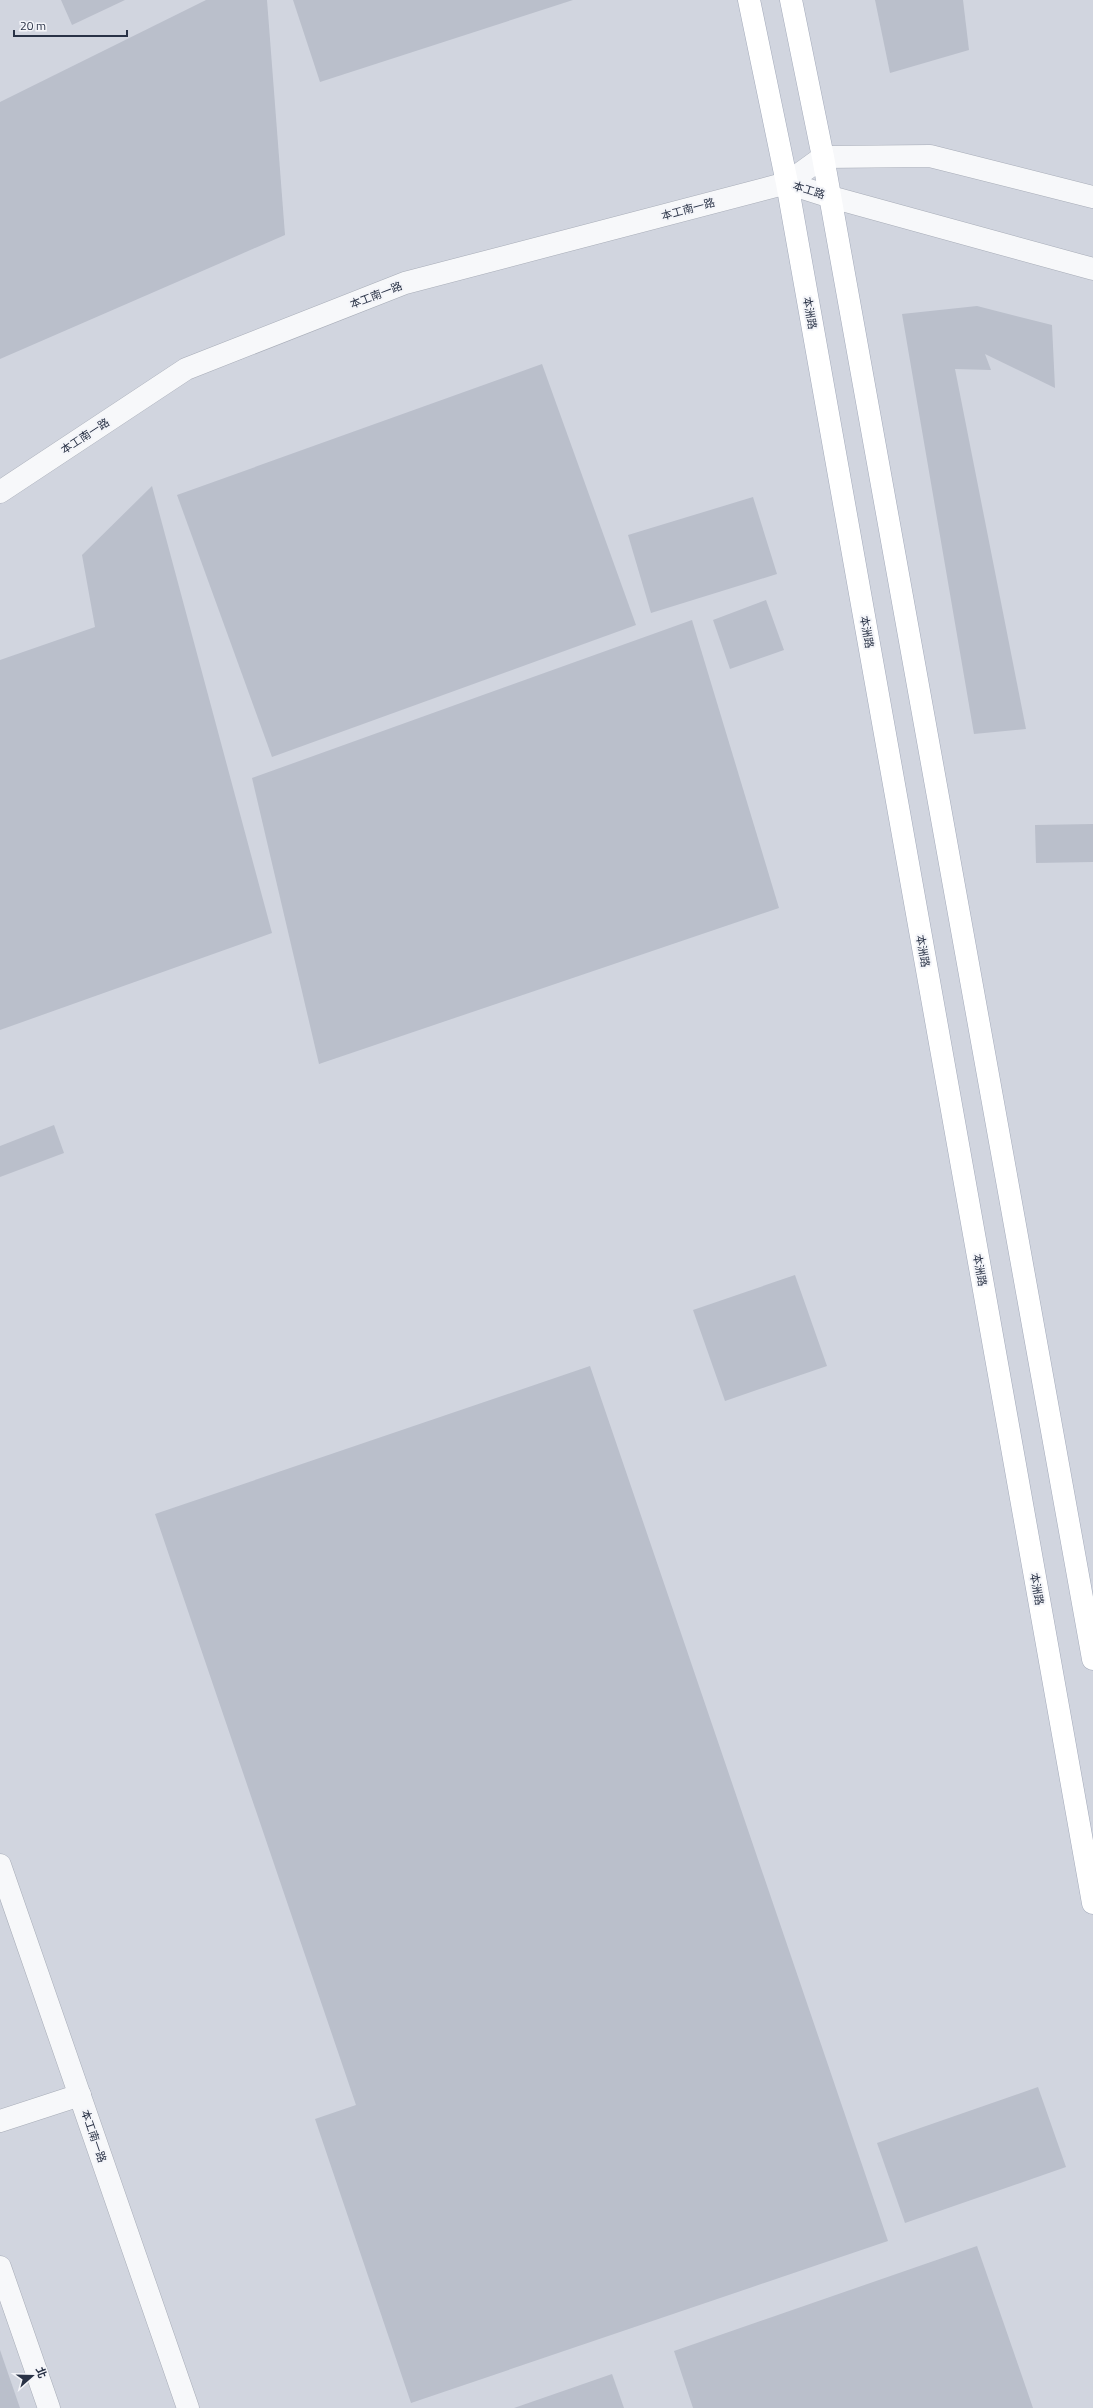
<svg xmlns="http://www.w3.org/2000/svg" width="1093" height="2408" font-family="'Titillium Web','Noto Sans TC',sans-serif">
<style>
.built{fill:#d1d5df}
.building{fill:#babfcb}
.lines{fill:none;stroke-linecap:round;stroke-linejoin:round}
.minor-casing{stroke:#a7acb7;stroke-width:23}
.major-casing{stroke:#a2a9b9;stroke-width:23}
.minor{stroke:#f7f8fa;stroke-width:22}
.major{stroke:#fff;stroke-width:22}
.labels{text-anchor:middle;stroke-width:4;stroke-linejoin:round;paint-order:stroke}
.street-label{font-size:11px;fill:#293246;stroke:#f4f5f9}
</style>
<rect width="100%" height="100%" fill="#e3e6ec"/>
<rect class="built" x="0" y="0" width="1093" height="2408"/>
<g class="building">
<path d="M61,0H125L72,25Z"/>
<path d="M206,0H267L285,235L0,359V102Z"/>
<path d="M293,0H573L320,82Z"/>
<path d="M875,0H963L969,50L890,73Z"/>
<path d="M977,306L1052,325L1055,388L985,354L991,370L955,369L1026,729L974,734L902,314Z"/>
<path d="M542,364L636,625L272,757L177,495Z"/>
<path d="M152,486L272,933L0,1030V660L95,627L82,555Z"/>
<path d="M753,497L777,574L651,613L628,535Z"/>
<path d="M766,600L784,650L730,669L713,620Z"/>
<path d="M692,620L779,908L319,1064L252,778Z"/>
<path d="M1093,824V862L1036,863L1035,825Z"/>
<path d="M54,1125L64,1153L0,1177V1146Z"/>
<path d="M795,1275L827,1366L725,1401L693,1310Z"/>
<path d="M590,1366L888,2241L411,2403L315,2119L356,2105L155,1514Z"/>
<path d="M1038,2087L1066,2167L905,2223L877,2143Z"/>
<path d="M977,2246L1033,2408H693L674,2351Z"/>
<path d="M0,2350L20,2408H0Z"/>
<path d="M612,2374L624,2408H514Z"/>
</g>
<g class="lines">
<g class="minor-casing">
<g id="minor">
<path d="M787,183L831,197L1093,269"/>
<path d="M0,492L186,369L405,283L787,183L823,157L930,156L1093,197"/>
<path d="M0,1865L188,2408"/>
<path d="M0,2121L80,2095"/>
<path d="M0,2267L49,2408"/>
</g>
</g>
<g class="major-casing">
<g id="major">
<path d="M749,0L787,183L1093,1903"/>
<path d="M791,0L823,157L1093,1659"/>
</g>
</g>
<use href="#minor" class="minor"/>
<use href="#major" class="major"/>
</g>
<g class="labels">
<g class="street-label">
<text transform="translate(809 190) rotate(18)" y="4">本工路</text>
<text transform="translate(688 209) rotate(-15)" y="4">本工南一路</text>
<text transform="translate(376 295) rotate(-21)" y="4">本工南一路</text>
<text transform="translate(810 313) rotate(80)" y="4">本洲路</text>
<text transform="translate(85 436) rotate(-33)" y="4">本工南一路</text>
<text transform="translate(867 632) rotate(80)" y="4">本洲路</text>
<text transform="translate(923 951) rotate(80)" y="4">本洲路</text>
<text transform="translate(980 1270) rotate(80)" y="4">本洲路</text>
<text transform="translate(1037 1589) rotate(80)" y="4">本洲路</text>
<text transform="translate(94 2136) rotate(71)" y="4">本工南一路</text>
</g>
</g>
<g transform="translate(32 2376) rotate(70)" stroke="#f4f5f9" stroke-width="3" paint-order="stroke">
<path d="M0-3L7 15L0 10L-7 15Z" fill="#293246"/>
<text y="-6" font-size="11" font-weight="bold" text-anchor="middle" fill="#293246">北</text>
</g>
<path d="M14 30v6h113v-6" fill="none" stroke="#293246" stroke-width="2"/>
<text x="20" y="30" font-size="12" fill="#293246" stroke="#f4f5f9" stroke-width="3" paint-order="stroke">20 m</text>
</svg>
